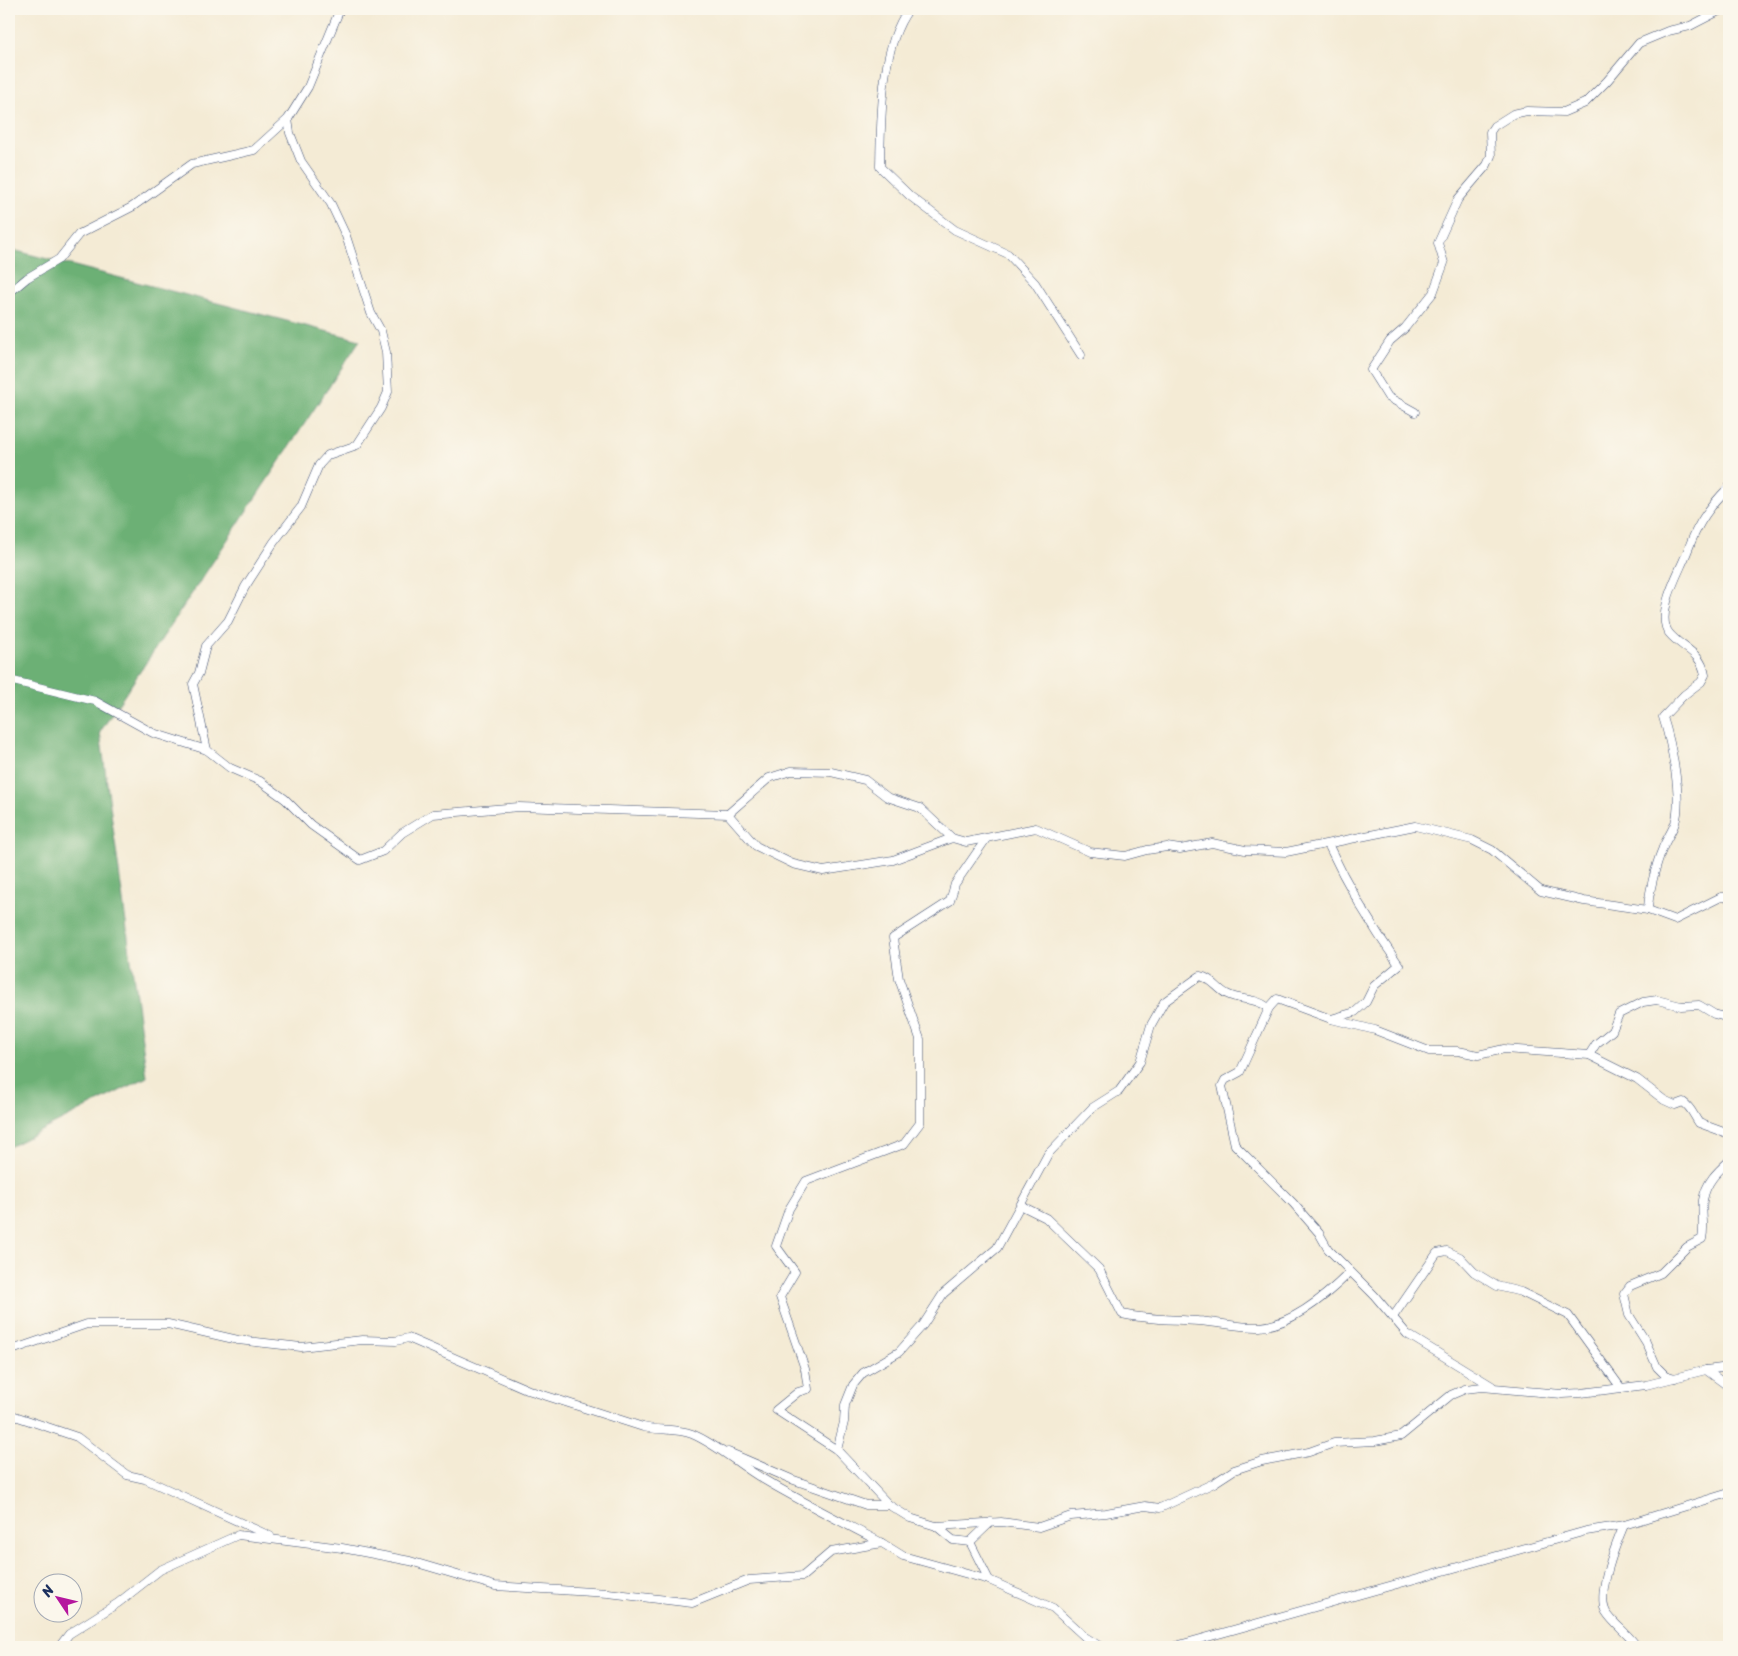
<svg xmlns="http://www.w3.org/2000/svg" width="1738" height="1656" font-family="Sriracha,sans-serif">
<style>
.forest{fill:#6cb074;stroke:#447069}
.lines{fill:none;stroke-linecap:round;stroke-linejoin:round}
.minor-casing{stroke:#3c4b70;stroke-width:9}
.minor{stroke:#fff;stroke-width:8}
</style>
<rect width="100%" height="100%" fill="#fbf7ec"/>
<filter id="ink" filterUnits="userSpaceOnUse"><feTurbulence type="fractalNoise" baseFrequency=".02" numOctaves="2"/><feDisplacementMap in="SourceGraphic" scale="10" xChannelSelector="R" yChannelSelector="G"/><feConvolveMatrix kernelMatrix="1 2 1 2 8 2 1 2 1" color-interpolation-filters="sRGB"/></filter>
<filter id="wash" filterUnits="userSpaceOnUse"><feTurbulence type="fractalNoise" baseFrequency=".0096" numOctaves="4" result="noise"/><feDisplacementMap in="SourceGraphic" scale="20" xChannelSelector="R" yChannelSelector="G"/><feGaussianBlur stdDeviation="1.12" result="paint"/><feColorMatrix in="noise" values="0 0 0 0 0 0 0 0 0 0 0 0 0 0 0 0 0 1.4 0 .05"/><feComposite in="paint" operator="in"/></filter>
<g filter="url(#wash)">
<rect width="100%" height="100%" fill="#f4ebd5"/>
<path class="forest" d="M9,249L360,340L100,732L147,1077L9,1147Z"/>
</g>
<g filter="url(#ink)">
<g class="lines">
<g class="minor-casing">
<g id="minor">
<path d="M909,9C880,47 881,121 880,167L910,196L955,230L1008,254L1035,283L1081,355"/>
<path d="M9,293L27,278L59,259L79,234L132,207L192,164L254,150L288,119"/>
<path d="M1415,412L1388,397L1371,370L1390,341L1405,328L1433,293L1444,263L1438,243L1458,199L1487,165L1491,156L1490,132L1494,126L1513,114L1527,111L1564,112L1585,103L1607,81L1639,43L1668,31L1690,26L1723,9"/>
<path d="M9,680L95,701L153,733L207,750L230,768L260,781L285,799L311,825L360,860L383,851L402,833L433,814L519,807L728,814L756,846L793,864L823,871L893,860L952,838L966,842L1036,828L1090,852L1125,856L1147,850L1167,847L1180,849L1212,843L1245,850L1286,852L1415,826L1472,840L1492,850L1541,891L1584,901L1648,910L1675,920L1721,897H1729"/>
<path d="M207,750L193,684L199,673L206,646L228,621L245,587L274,542L301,507L319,465L328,455L357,445L381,408L388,392L386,352L381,331L371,313L346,236L331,204L301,161L290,133L288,119L308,87L340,9"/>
<path d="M728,814L769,778L791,771L831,772L865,780L887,797L920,808L952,838"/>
<path d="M986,839L955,884L950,901L893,938L899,979L920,1039V1123L904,1144L806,1181L789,1209L776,1246L795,1272L780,1297L805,1369L808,1389L798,1392L776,1410L837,1450L889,1505L910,1518L936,1526L1001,1522L1039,1527L1071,1516L1106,1513L1145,1506L1160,1508L1214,1483L1234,1470L1262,1461L1309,1452L1334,1443L1375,1441L1401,1436L1451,1395L1465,1389L1482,1387L1562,1394L1581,1393L1646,1385L1706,1370L1729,1387"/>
<path d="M1328,844C1348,887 1372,927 1399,965L1374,986L1366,1002L1355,1012L1331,1019L1277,999L1269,1008L1240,1072L1225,1080L1222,1086L1235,1145L1293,1203L1319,1233L1328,1249L1374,1295L1407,1334L1492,1386"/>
<path d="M1648,910C1648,896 1656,864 1662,850C1665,841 1672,832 1675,823C1683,797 1671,742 1663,717L1684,695L1701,682L1705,675C1701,651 1682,649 1669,633C1655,615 1678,574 1685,557C1689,548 1692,538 1697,529C1705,513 1717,499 1729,487"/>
<path d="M1331,1019L1375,1030L1429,1051H1458L1478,1055L1504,1049L1589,1055L1637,1079L1664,1100L1675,1105L1683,1102C1692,1108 1693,1115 1699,1123L1729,1134"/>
<path d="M1589,1055L1596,1044L1612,1031L1619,1014L1643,1002L1657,1000L1681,1006L1699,1005L1714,1014L1729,1018"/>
<path d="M1022,1206L1046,1218L1099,1269L1122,1314C1148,1320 1173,1319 1198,1321C1216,1322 1244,1328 1260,1327C1293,1324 1328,1294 1350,1272"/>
<path d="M1393,1317L1437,1253L1447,1251L1460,1257L1474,1272L1497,1286L1521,1292L1568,1315L1621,1388"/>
<path d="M9,1351L87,1324H168L238,1340L301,1347L362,1340L396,1341L408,1338L531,1391L643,1427C659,1431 676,1428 692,1434C718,1445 739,1465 763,1479C802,1502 842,1522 882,1543"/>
<path d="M1706,1370L1729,1367"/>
<path d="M1675,1378L1665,1375L1657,1367L1646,1342L1629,1315L1624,1294L1630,1286L1661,1273L1687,1247L1702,1239C1705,1226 1701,1213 1703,1200C1706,1182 1717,1172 1729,1161"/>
<path d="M9,1414L77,1437L127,1475L145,1479L270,1536"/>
<path d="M837,1450L844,1422L845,1405L853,1385L863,1373L899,1352L923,1325L943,1294L997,1248L1048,1154L1092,1108L1119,1091L1140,1062L1151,1025L1164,1002L1200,976C1212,978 1217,989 1227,994C1242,1002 1253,996 1269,1008"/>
<path d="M728,1452L791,1479L866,1505H889"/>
<path d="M1624,1525C1616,1544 1596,1594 1606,1612C1614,1625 1629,1634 1637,1647"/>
<path d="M936,1526L953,1540L970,1542L989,1580"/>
<path d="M970,1542L991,1522"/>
<path d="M59,1647L69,1634L118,1603L160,1570L238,1535L342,1548L410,1561L495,1586L608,1593L692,1603L749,1580L803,1576L831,1552L882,1543L903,1556L989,1580L1053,1608L1085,1637L1101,1647"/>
<path d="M1172,1647L1586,1531L1624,1525L1729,1493"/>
</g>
</g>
<use href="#minor" class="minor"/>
</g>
</g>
<rect width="1738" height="1656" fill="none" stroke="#fbf7ec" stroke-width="30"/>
<g transform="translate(58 1598) rotate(305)"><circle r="24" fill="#fbf7ec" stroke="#a1a7b3"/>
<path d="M0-4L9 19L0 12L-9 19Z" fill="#b5179e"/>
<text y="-8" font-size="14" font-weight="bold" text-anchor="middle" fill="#1b2f5e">N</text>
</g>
</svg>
